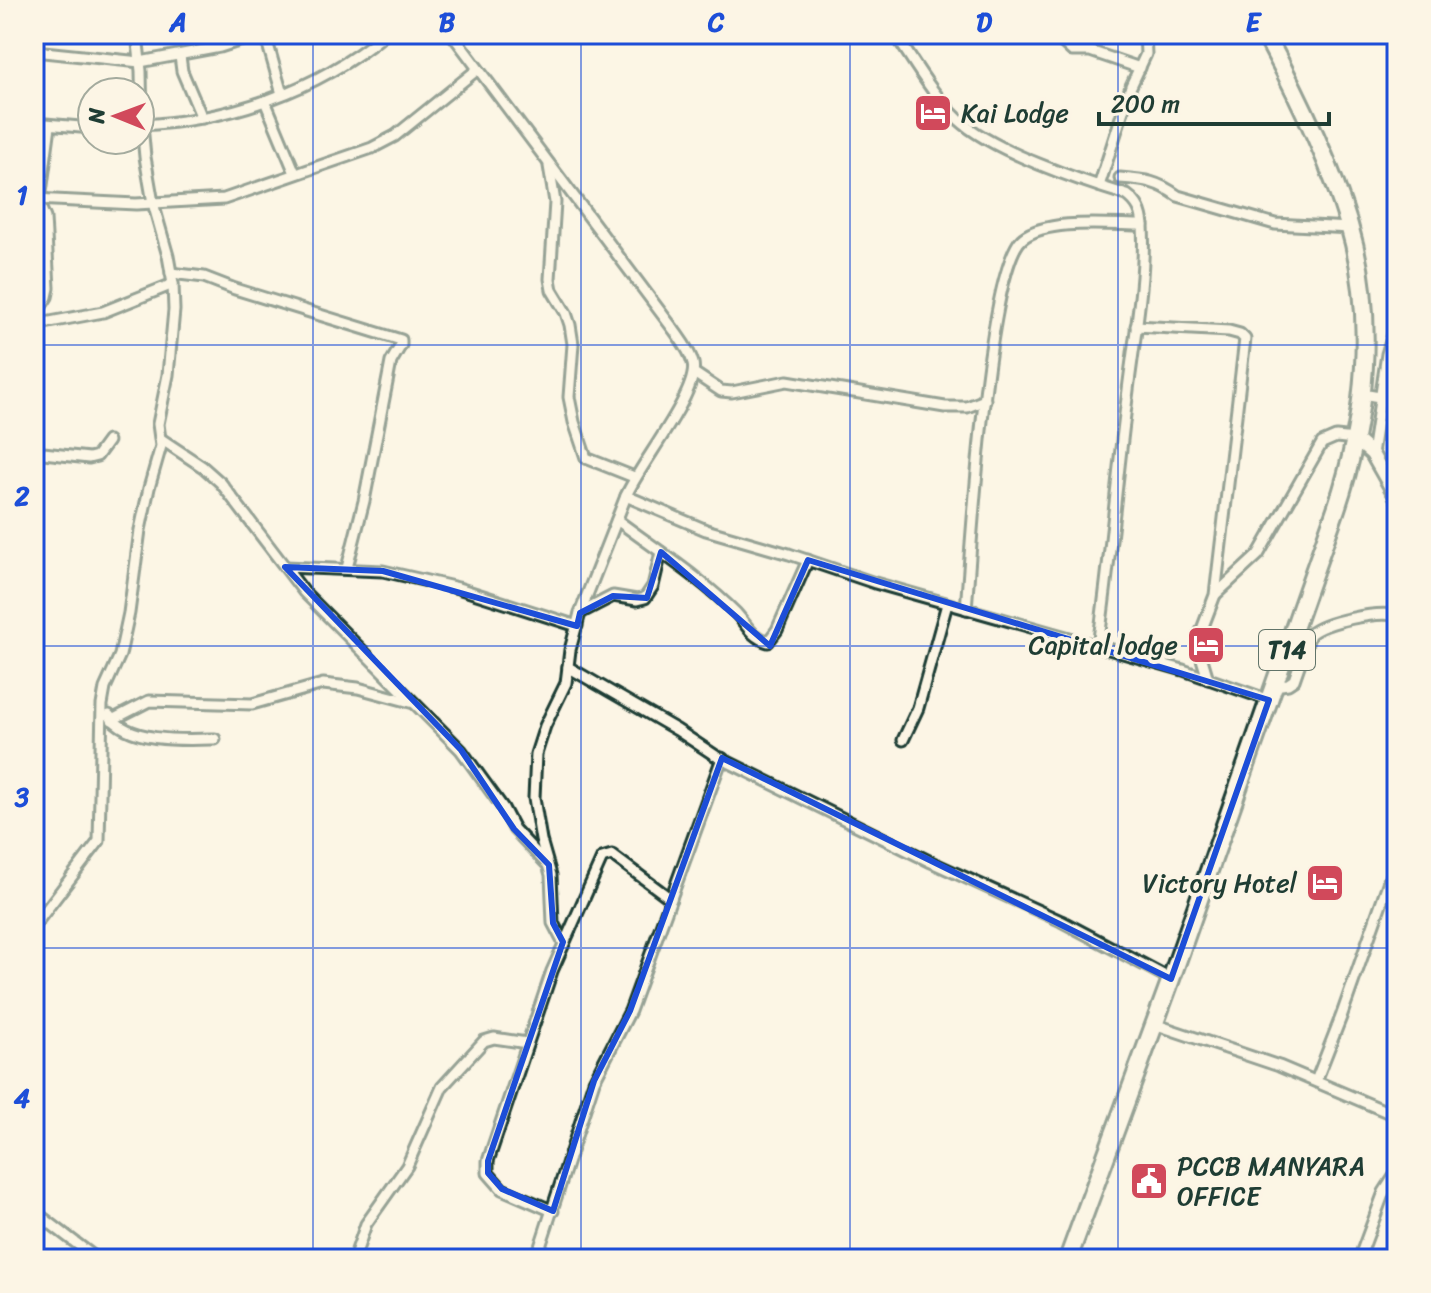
<svg xmlns="http://www.w3.org/2000/svg" width="1431" height="1293" font-family="Sriracha,sans-serif">
<style>
.lines{fill:none;stroke-linecap:round;stroke-linejoin:round}
.street-casing{stroke:#1f3d34;stroke-width:15}
.secondary-casing{stroke:#1f3d34;stroke-width:18}
.highway-casing{stroke:#1f3d34;stroke-width:22}
.street{stroke:#fcf5e5;stroke-width:9}
.secondary{stroke:#fcf5e5;stroke-width:12}
.highway{stroke:#fcf5e5;stroke-width:16}
.marked{fill:none;stroke:#1d4ed8;stroke-width:6;stroke-linejoin:round}
.grid{fill:none;stroke:#1d4ed8;stroke-width:2;stroke-opacity:0.55}
.labels{text-anchor:middle;stroke-width:8;stroke-linejoin:round;paint-order:stroke}
.shield{fill:#fcf5e5;stroke:#617469;stroke-width:2}
.shield-label{font-size:24px;font-weight:bold;fill:#1f3d34}
.poi-label{font-size:26px;fill:#1f3d34;stroke:#fcf5e5;text-anchor:start}
.neatline{fill:none;stroke:#1d4ed8;stroke-width:3}
.grid-label{font-size:26px;text-anchor:middle;font-weight:bold;fill:#1d4ed8}
</style>
<rect width="100%" height="100%" fill="#fcf5e5"/>
<filter id="ink" filterUnits="userSpaceOnUse"><feTurbulence type="fractalNoise" baseFrequency=".0125" numOctaves="2"/><feDisplacementMap in="SourceGraphic" scale="16" xChannelSelector="R" yChannelSelector="G"/><feConvolveMatrix kernelMatrix="1 2 1 2 8 2 1 2 1" color-interpolation-filters="sRGB"/></filter>
<g filter="url(#ink)">
<g class="lines">
<g class="street-casing">
<g id="street">
<path d="M265,34L282,94"/>
<path d="M452,34L674,330C681,340 690,351 693,363C700,391 639,465 626,496L580,613L570,650L566,683L545,726L536,754L534,798L541,840L551,875L553,923L563,942"/>
<path d="M895,34C914,62 933,96 958,119C992,151 1081,181 1127,195C1138,203 1142,212 1143,226C1146,275 1134,341 1128,390C1117,476 1110,561 1098,646"/>
<path d="M1054,34L1072,51H1090L1140,68"/>
<path d="M1391,34L1397,40"/>
<path d="M34,51L140,62L220,47L260,34"/>
<path d="M180,56L182,71L202,118"/>
<path d="M265,101L295,173"/>
<path d="M34,123L92,128"/>
<path d="M140,125C227,121 317,91 385,34"/>
<path d="M549,166L555,202L550,279L552,290L566,313L570,325L573,344L569,397L574,422L586,458L634,477"/>
<path d="M1120,178C1146,180 1157,181 1178,196L1275,224L1350,228"/>
<path d="M1099,186L1131,86L1146,54L1145,34"/>
<path d="M34,199L136,204L224,199L372,148L395,136L478,69"/>
<path d="M40,200L50,126"/>
<path d="M171,273L204,277L235,289L401,340V345L391,362L364,501L347,568"/>
<path d="M34,317L47,297L49,288L45,218L37,199"/>
<path d="M34,325L103,312L173,284"/>
<path d="M1136,326L1229,331L1240,334L1245,339L1215,595L1199,637V649L1208,679"/>
<path d="M694,373L721,391L732,392L787,381L945,407H967L985,400"/>
<path d="M1362,394L1397,400"/>
<path d="M161,439L203,467L221,483L304,592L461,750L503,808L514,829L546,863"/>
<path d="M34,452L89,458L97,456L108,441"/>
<path d="M1372,454L1387,354L1397,322"/>
<path d="M626,496L706,530L789,554L875,583L1183,670L1269,700"/>
<path d="M617,520C657,550 701,578 736,613C747,625 751,637 768,642L777,630L808,560"/>
<path d="M285,567L383,571L458,588L577,626"/>
<path d="M1216,594L1258,555L1322,443L1336,437L1355,439"/>
<path d="M966,609C971,551 987,266 1023,238C1048,218 1111,225 1143,225"/>
<path d="M580,613L613,596L637,600L645,598L653,586L661,552"/>
<path d="M568,667L677,730L716,756L931,862L1061,921L1171,979"/>
<path d="M1274,686L1288,684L1294,680L1310,634C1324,622 1379,610 1397,616"/>
<path d="M109,715C128,743 184,740 215,739"/>
<path d="M112,720L149,701L252,704L323,684L358,688L414,703"/>
<path d="M903,740L918,708L947,604"/>
<path d="M34,926L99,841L102,705L105,688L120,655L129,613L140,530L149,488L161,446L158,424L168,375L174,310L173,284L168,256L153,203L145,157L142,125L141,71L137,34"/>
<path d="M1154,1024L1279,1066L1397,1116"/>
<path d="M1316,1081L1341,1017L1397,858"/>
<path d="M34,1211L97,1259"/>
<path d="M553,1211L502,1189L488,1173V1161L552,971L602,858L612,855L671,899"/>
<path d="M354,1259L366,1224L407,1166L442,1087L484,1041L494,1038L527,1043"/>
<path d="M536,1259L594,1081L630,1011L722,758"/>
<path d="M1359,1259L1384,1192L1397,1172"/>
</g>
</g>
<g class="secondary-casing">
<path id="secondary" d="M1355,439L1372,454L1397,498"/>
</g>
<g class="highway-casing">
<path id="highway" d="M1068,1259L1171,979L1336,509C1366,421 1376,316 1349,225C1329,159 1298,95 1265,34"/>
</g>
<use href="#street" class="street"/>
<use href="#secondary" class="secondary"/>
<use href="#highway" class="highway"/>
</g>
</g>
<path d="M0 0H1431V1293H0ZM661,552L770,646L808,560L1269,700L1171,979L722,758L630,1011L594,1081L553,1211L502,1189L488,1173V1161L563,942L553,923L549,865L514,829L461,750L285,567L383,571L577,626L580,613L613,596L647,598Z" fill="#fcf5e5" fill-opacity=".55" fill-rule="evenodd"/>
<path class="marked" d="M661,552L770,646L808,560L1269,700L1171,979L722,758L630,1011L594,1081L553,1211L502,1189L488,1173V1161L563,942L553,923L549,865L514,829L461,750L285,567L383,571L577,626L580,613L613,596L647,598Z"/>
<path class="grid" d="M313,34V1259M581,34V1259M850,34V1259M1118,34V1259M34,345H1397M34,646H1397M34,948H1397"/>
<defs>
<g id="hotel-square" transform="scale(2)"><rect x="-9" y="-9" width="18" height="18" rx="4" fill="#d1495b" stroke="#fcf5e5"/><path d="M-6-4.5h1.5V1H6V5H4.5V3h-9V5H-6ZM-4 0a1.8 1.8 0 1 1 3.6 0ZM.5 0V-2.5h3Q6-2.5 6 0Z" fill="#fff"/></g>
<g id="civic-square" transform="scale(2)"><rect x="-9" y="-9" width="18" height="18" rx="4" fill="#d1495b" stroke="#fcf5e5"/><path d="M-.6-6.5H3V-4.5H.6V-3L4-1V1h2V6H-6V1h2V-1L-.6-3ZM-1.2 2.5V6h2.4V2.5Z" fill="#fff"/></g>
</defs>
<g fill-rule="evenodd">
<use href="#hotel-square" x="933" y="113"/>
<use href="#hotel-square" x="1206" y="645"/>
<use href="#hotel-square" x="1325" y="883"/>
<use href="#civic-square" x="1149" y="1181"/>
</g>
<g class="labels">
<rect class="shield" x="1259" y="630" width="56" height="40" rx="6"/>
<g class="shield-label">
<text x="1287" y="658">T14</text>
</g>
<g class="poi-label">
<text x="961" y="122">Kai Lodge</text>
<text x="1178" y="654" text-anchor="end">Capital lodge</text>
<text x="1297" y="892" text-anchor="end">Victory Hotel</text>
<text x="1177" y="1175">PCCB MANYARA<tspan x="1177" dy="30">OFFICE</tspan></text>
</g>
</g>
<rect width="1431" height="1293" fill="none" stroke="#fcf5e5" stroke-width="88"/>
<g transform="translate(116 116) rotate(271)"><circle r="38" fill="#fcf5e5" stroke="#a4ab9e" stroke-width="2"/>
<path d="M0-6L14 30L0 20L-14 30Z" fill="#d1495b"/>
<text y="-12" font-size="22" font-weight="bold" text-anchor="middle" fill="#1f3d34">N</text>
</g>
<path d="M1099 112v12h230v-12" fill="none" stroke="#1f3d34" stroke-width="4"/>
<text x="1111" y="112" font-size="24" fill="#1f3d34" stroke="#fcf5e5" stroke-width="6" paint-order="stroke">200 m</text>
<rect x="44" y="44" width="1343" height="1205" class="neatline"/>
<g class="grid-label">
<text x="178" y="31">A</text>
<text x="447" y="31">B</text>
<text x="716" y="31">C</text>
<text x="984" y="31">D</text>
<text x="1253" y="31">E</text>
<text x="22" y="204">1</text>
<text x="22" y="505">2</text>
<text x="22" y="806">3</text>
<text x="22" y="1107">4</text>
</g>
</svg>
